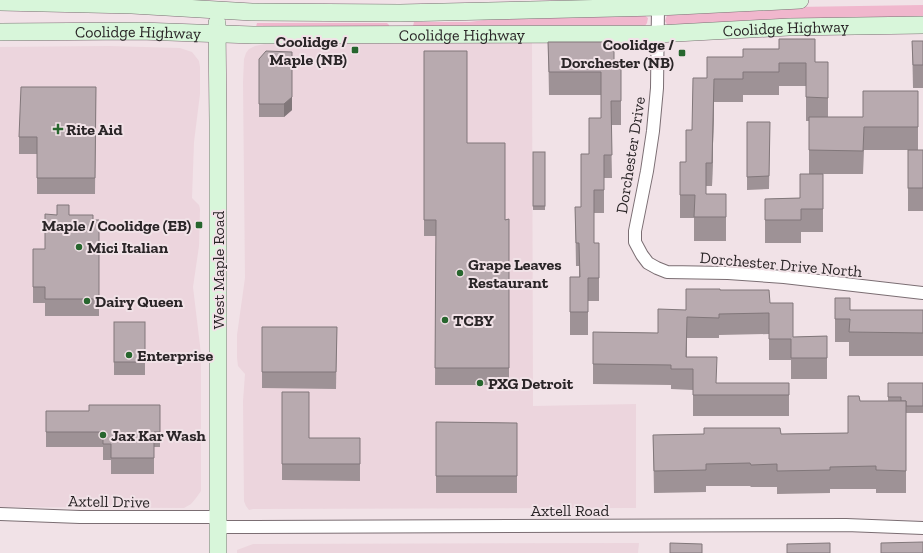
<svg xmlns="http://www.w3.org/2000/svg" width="923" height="553" font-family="'Zilla Slab',serif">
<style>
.built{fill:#ecd5dd}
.green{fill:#f0b7cd}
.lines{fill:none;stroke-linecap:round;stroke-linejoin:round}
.street-casing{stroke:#7b6e73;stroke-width:14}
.secondary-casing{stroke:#7b6e73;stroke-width:18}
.street{stroke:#fff;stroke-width:12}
.secondary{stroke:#d8f6da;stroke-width:17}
.wall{fill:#9e9296}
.shaded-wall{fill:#81777a}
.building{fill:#b8aaaf;stroke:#81777a}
.poi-dot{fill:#27662e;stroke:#f1e2e7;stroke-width:1.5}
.labels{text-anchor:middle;stroke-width:4;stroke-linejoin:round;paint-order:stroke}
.street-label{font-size:16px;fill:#2a2527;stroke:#f1e2e7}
.poi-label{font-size:16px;font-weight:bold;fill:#2a2527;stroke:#f1e2e7;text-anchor:start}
</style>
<rect width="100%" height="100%" fill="#f1e2e7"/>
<g class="built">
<path d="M532,43L533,406L636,404V508L253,509L249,510L246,506L244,501L243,401L245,374L238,366L237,358V335L245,278L243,82L244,59L246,53L249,49L255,46L265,44Z"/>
<path d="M109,46L180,48L192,52L199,61L200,67V94L194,142L192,198L199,205L200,209L199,246L193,287L201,354V491L196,498L191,504L184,508L0,507V47Z"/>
<path d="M639,543L638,553H237V550L253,544Z"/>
</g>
<g class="green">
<path d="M923,5V18L668,26L665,21L667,15L671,14L795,7Z"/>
<path d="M644,15L648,18L647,23L645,26H413L414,22H470L499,18Z"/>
<path d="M257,23H387L389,25V27H256Z"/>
</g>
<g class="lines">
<g class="street-casing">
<g id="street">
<path d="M658,7L657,88L653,131L647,171L635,231V242L642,255L648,263L657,268L667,272L728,273L784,277L923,293"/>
<path d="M0,514L80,517H218"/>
<path d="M218,527L846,525L923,528"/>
</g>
</g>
<g class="secondary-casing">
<g id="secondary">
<path d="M0,2L132,5L252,12L400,13L658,7L800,0"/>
<path d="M217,23L218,122V553"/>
<path id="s1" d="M0,32L140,31L253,35L657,34L789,27L923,25"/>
</g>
</g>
<use href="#street" class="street"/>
<use href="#secondary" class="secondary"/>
</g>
<g class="wall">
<path d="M912,41H923V88H913Z"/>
<path d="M548,42L614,66H621V125H611L612,178H604V213H594V243H599V301H588V335H570V277H579V266H576L575,207H581L589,154L601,118V95H549Z"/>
<path d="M424,51L467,143L505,220L509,219V385H435L436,236H424Z"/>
<path d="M707,57L815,62H828V117H863L918,91V150H864L863,174H809V121H806V86H779V95H743V102H714L712,186H706V194H726V241H694V218H680V162H686L692,130L707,78Z"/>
<path d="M259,59L292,110L284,117H259Z"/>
<path d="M96,87L95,194H37V154H19V137Z"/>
<path d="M747,122H770L769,189L747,190Z"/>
<rect x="908" y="150" width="15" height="61"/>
<rect x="533" y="152" width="12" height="58"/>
<path d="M823,174V232H801V243H765V199L800,198Z"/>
<path d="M69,215L93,220H99V316H45V303H33V249H45Z"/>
<path d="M720,290L770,303L793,337L827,336V379H791V360H769V334L719,335V338H687V357L716,383H789V416H693V390L671,389V385L593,384V332L658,333L686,310Z"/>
<path d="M835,298L850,310H923V356H849V342H835Z"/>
<rect x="114" y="322" width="31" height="53"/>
<path d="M262,327H337L336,389L262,388Z"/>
<path d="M888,383H923V413H906V493H876V489H830V493L777,494V487H751L750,486H706V492L654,493L653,435L781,434L848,433L860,401H888Z"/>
<path d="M282,392L309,438H360V481L282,480Z"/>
<path d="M160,405V447H154V474H111V460H103V447H46V411H89Z"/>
<path d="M436,422L517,423V493H436Z"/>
</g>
<g class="shaded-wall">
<path d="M292,52V110L284,117V104Z"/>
<path d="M714,79V102L712,186V163Z"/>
</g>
<g class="building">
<path d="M779,39H815V62H828V98L806,97V63H779V72H743V79H714L712,163H706V194H726V217H694L695,195H680V162H686V130H692L693,78H707V57H743V49H779Z"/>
<path d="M912,41H923V65H913Z"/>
<path d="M548,42H614V66H621V101H611L612,155H604V190H594V243H599V278H588V312H570V277H580L579,243H576L575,207H581V154H589V118H601V72H549Z"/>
<path d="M266,51L292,52V97L284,104H259V59Z"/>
<path d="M424,51H467V143H505V220L509,219V368H435L436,220H424Z"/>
<path d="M21,87H96L95,178H37V137H19Z"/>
<path d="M863,91H918V127H864L863,151L809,150V117H863Z"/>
<path d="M747,122H770L769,176L747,177Z"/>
<rect x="908" y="150" width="15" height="38"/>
<rect x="533" y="152" width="12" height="54"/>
<path d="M800,174H823V209H801V220H765V199L800,198Z"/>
<path d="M57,205H69V215H93V220H99V299H45V287H33V249H45V214L57,215Z"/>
<path d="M686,289H720V290H769L770,303H793V337L827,336V358H791V339H769V313L719,314V318L687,317L686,357H717L716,383H789V395H693V369H671V365L593,364V332L658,333V309L686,310Z"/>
<path d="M835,298H850V310H923V333L849,332L850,319H835Z"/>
<rect x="114" y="322" width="31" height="40"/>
<path d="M262,327H337L336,372H262Z"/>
<path d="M888,383H923V406H906V401H901V397H888Z"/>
<path d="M282,392H309V438H360V464H282Z"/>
<path d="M848,396H859L860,401H906V471L876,470V466L830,467V470L777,471V464L751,465L750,463L706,464V470L654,471L653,435L704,434V428H780L781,434L848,433Z"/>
<path d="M89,405H160V432H154V458H111V444H103V432H46V411H89Z"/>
<path d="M436,422L517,423V476H436Z"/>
<path d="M923,542V553H881V543Z"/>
<path d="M670,543L702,544V553H670Z"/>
<path d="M830,543V553H787V544Z"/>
</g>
<g class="poi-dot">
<rect x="351" y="46" width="8" height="8" rx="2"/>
<rect x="678" y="49" width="8" height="8" rx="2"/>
<path d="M56 123h4v4h4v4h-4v4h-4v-4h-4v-4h4z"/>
<rect x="195" y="221" width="8" height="8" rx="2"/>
<circle cx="79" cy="247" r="4"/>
<circle cx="460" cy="273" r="4"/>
<circle cx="87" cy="301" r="4"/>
<circle cx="445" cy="320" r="4"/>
<circle cx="129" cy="355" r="4"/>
<circle cx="480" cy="383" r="4"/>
<circle cx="103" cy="435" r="4"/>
</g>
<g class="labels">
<g class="street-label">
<text dy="6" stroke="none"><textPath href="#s1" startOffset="786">Coolidge Highway</textPath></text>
<text dy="6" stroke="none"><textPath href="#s1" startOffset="138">Coolidge Highway</textPath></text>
<text dy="6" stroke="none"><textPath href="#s1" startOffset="462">Coolidge Highway</textPath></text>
<text transform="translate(630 155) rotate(-81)" y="6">Dorchester Drive</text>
<text transform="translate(781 264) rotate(5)" y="6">Dorchester Drive North</text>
<text transform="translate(218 270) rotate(-90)" y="6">West Maple Road</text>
<text transform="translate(109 501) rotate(1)" y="6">Axtell Drive</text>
<text x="570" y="516">Axtell Road</text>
</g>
<g class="poi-label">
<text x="347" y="47" text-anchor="end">Coolidge /<tspan x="347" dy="18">Maple (NB)</tspan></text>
<text x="674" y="50" text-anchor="end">Coolidge /<tspan x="674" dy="18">Dorchester (NB)</tspan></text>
<text x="66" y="135">Rite Aid</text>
<text x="191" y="231" text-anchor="end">Maple / Coolidge (EB)</text>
<text x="87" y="253">Mici Italian</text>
<text x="468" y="270">Grape Leaves<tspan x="468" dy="18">Restaurant</tspan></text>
<text x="95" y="307">Dairy Queen</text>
<text x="453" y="326">TCBY</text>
<text x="137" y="361">Enterprise</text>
<text x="488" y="389">PXG Detroit</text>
<text x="111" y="441">Jax Kar Wash</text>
</g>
</g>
</svg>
